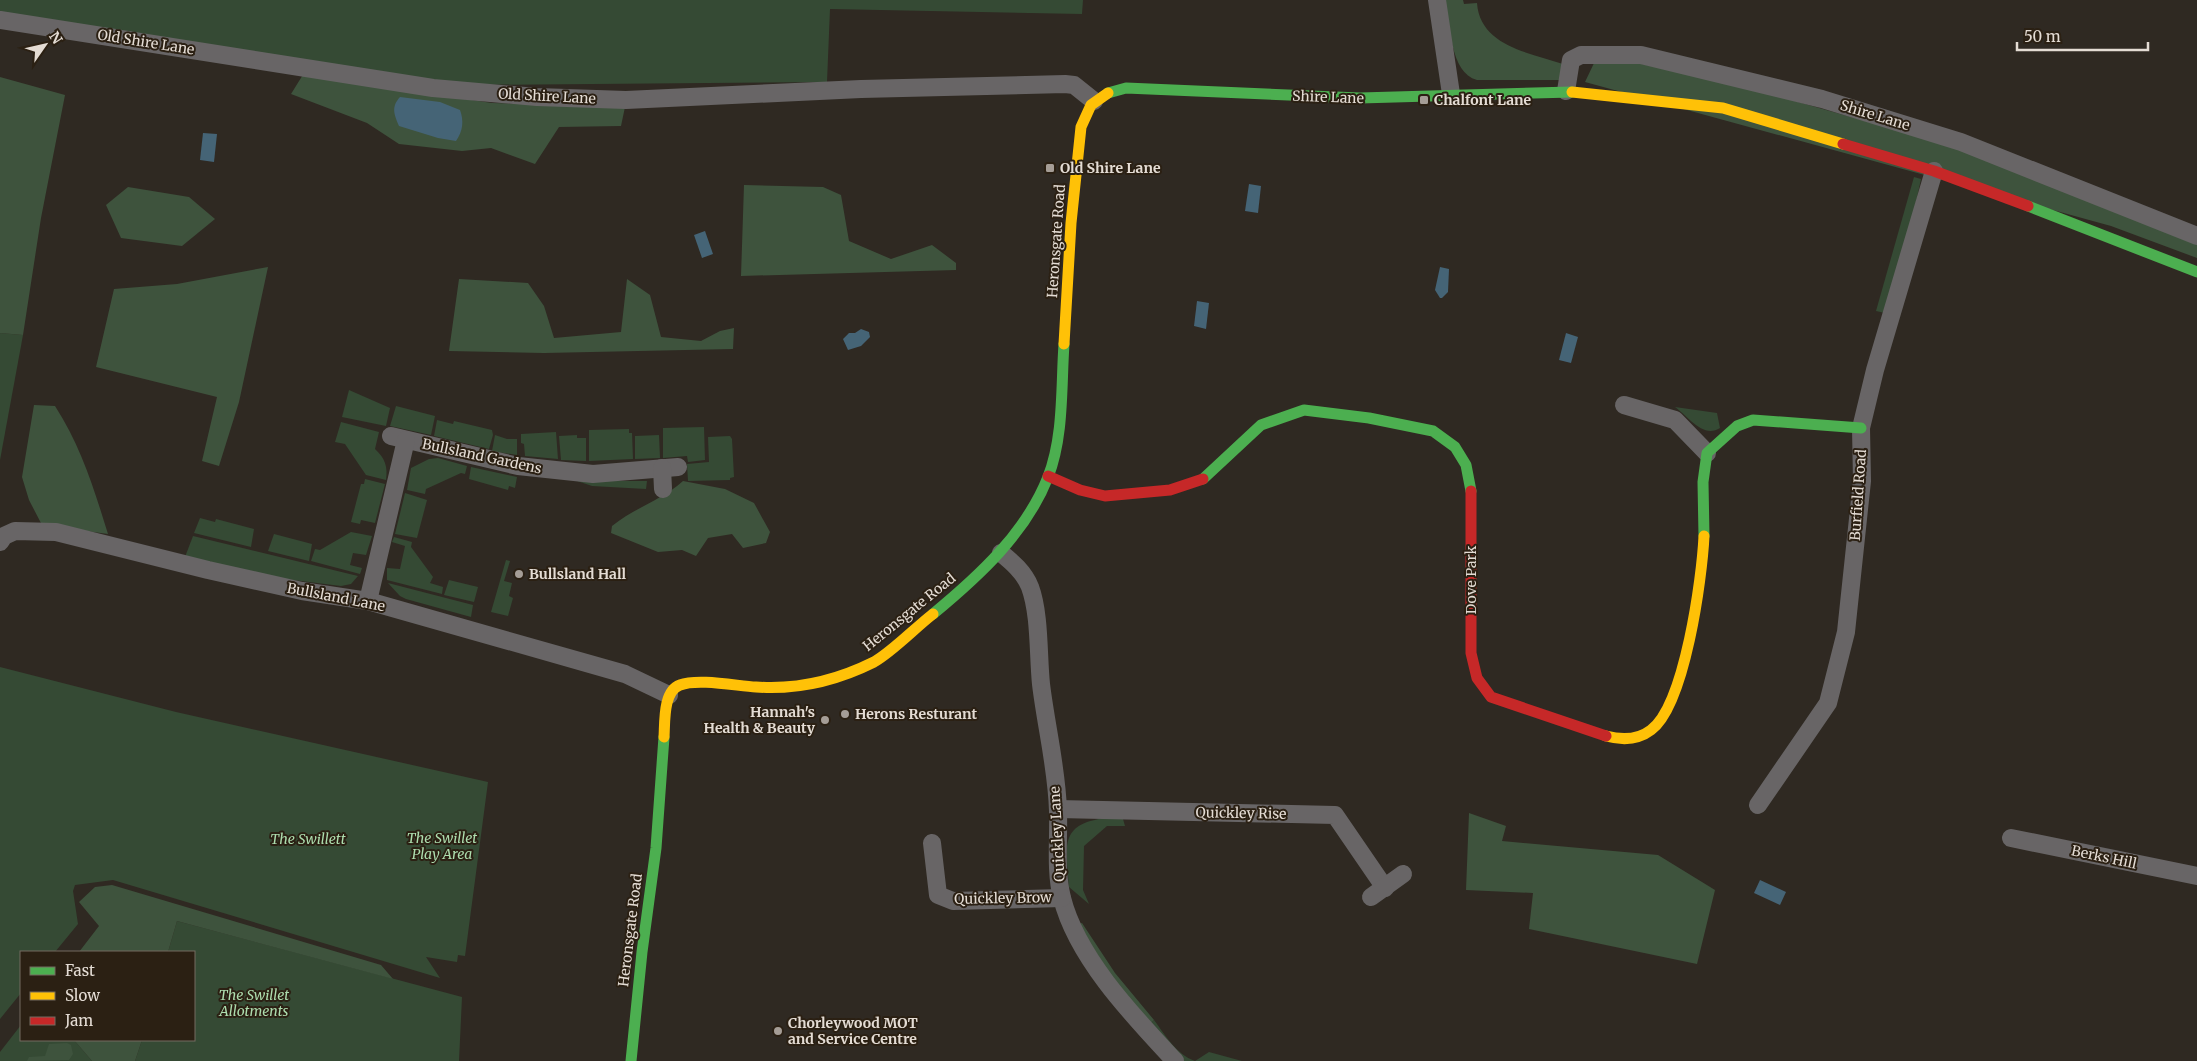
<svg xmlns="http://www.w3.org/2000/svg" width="2197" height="1061" font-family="Merriweather,serif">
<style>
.green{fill:#354a34}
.forest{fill:#3e533d}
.water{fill:#456476}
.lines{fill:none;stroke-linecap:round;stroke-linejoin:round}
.street{stroke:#686566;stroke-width:18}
.fast{stroke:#4caf50;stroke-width:11}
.slow{stroke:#ffc107;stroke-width:11}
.jam{stroke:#c62828;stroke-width:11}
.poi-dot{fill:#a59d96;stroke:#2b2013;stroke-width:2}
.labels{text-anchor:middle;stroke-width:4;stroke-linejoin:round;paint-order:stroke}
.street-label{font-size:14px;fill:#e4dcd4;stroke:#2b2013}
.poi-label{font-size:14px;font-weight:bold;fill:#e4dcd4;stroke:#2b2013;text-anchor:start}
.park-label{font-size:14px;font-style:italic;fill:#adddae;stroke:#2b2013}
</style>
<rect width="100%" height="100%" fill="#2f2922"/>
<g class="green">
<path d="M0,0H1083L1082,14L830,9L827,82L463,85L0,13Z"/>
<path d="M1914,177L1921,179L1914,211L1885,313L1876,311Z"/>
<path d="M0,333L23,335L0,460Z"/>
<path d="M349,390L390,408L386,426L342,417Z"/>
<path d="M396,406L435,416L431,435L390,426Z"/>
<path d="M1675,407L1717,413L1720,428C1703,439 1688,416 1675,407Z"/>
<path d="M437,420L453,424L454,421L492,430L493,435L489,449L434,436Z"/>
<path d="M341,422L379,432L375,449C385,458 388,467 386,480L366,475L345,444L335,442Z"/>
<path d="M704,427L705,460L688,462L687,456L663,458V428Z"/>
<path d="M629,429V433H632L633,459L589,461V430Z"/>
<path d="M556,432L558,459L525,456L524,444L521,443V434Z"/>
<path d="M495,435L507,439H517V455L492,451Z"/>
<path d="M577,435V438H586V461L561,460L559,436Z"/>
<path d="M659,435L660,458L635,459V436Z"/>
<path d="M730,436L732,439L734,477L730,478V480L688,481L687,464L709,462L708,437Z"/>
<path d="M438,458L467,466L465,474L461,473L426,489L425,494L407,490L411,468L429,459Z"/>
<path d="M471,467L517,477L515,488L509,486L508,490L469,479Z"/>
<path d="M365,479L385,484L375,523L361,520L360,524L351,522L361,484H364Z"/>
<path d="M577,481H647L646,489L592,486Z"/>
<path d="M405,493L427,500L417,538L395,534Z"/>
<path d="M200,518L215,522L216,519L254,529L251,547L194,533Z"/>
<path d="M351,532L372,536L366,555L353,553L350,565L362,568L360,574L311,561L315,549L320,550Z"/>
<path d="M274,534L312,544L309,561L268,551Z"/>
<path d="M193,536L358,576L351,584L341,586L285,579L185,557Z"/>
<path d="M394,537L412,542L411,547L433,577L430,583L443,587L442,594L387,580V568L400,569L405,546L392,542Z"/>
<path d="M506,560L510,561L504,581L512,583L509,596L513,598L508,616L491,612Z"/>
<path d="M449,580L478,587L474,602L444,595Z"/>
<path d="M388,583L473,605L471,617L406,599L400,596Z"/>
<path d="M0,667L176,712L488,782L465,956L458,955L457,962L426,957L440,978L113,880L75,885L73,891L78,924L55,952H21V993L0,1019Z"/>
<path d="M1106,818L1123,819L1125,826H1107L1084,846L1083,890L1089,904L1069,887C1067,848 1057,824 1106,818Z"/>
<path d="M177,921L462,997L459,1061H135L142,1040H194V952H168Z"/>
<path d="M1154,1020C1166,1036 1176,1054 1195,1061L1209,1052L1242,1061H1184L1172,1051L1150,1024Z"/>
<path d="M21,1025V1040H74L92,1061H0V1052Z"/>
</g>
<g class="forest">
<path d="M1445,0H1463L1464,4L1477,3C1480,46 1530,53 1563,64L1562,80H1477C1450,73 1450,24 1445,0Z"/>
<path d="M1595,61L1642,64L1742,86L1963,149L2197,240V258L2111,226L1585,82Z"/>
<path d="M304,73L343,81L492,103L625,107L621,126L559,127L535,164L491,148L462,151L399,144L367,123L291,94Z"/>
<path d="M0,77L65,95L41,218L23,335L0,333Z"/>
<path d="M744,185L823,187L841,195L849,241L891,259L932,245L956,263V270L741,276Z"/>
<path d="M128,187L189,197L215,219L182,246L121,238L106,205Z"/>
<path d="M268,267L239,402L219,466L202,461L217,397L96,367L114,289L177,284Z"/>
<path d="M459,279L528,283L544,306L554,338L621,332L627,279L650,295L661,337L701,341L720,331L734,328L733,349L544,353L449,351Z"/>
<path d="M34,405L55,406C81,446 94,489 108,534L42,525L29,500L22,477Z"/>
<path d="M683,481L725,489L754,503L770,532L766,543L743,548L732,534L708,538L696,556L682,550L658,552L611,533L612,526C634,508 662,500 683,481Z"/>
<path d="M1469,813L1506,826L1502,841L1658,855L1715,890L1697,964L1529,929L1533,893L1466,890Z"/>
<path d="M112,885L381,965L393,979L177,921L168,952H79L99,926L79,902L95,887Z"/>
<path d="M1082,923L1115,973L1154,1020L1150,1024L1111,976L1078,924Z"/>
<path d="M74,1040H142L135,1061H92Z"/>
<path d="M67,1043L71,1045L73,1054L69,1060L27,1061L29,1057L45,1056L49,1044Z"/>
</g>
<g class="water">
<path d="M400,97L440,102L460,110C464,121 463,131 456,141L438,138L399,126C394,114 391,107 400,97Z"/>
<path d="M203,133L217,134L214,162L200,160Z"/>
<path d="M1249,184L1261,186L1258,213L1245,211Z"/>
<path d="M705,231L713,254L702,258L694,235Z"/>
<path d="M1440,267L1449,269L1448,292L1442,298H1440L1435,290Z"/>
<path d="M1197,301L1209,303L1206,329L1194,326Z"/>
<path d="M861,329L869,332L870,337L861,346L848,350L843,339L849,333H855Z"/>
<path d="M1566,333L1578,337L1571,363L1559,360Z"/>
<path d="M1760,880L1786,892L1780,905L1754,893Z"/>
</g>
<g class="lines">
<g class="street">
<path d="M1437,0L1451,94"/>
<path d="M0,20L433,88L537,97L626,100L861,89L1065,84L1074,85L1094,101"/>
<path d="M1566,91L1571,60L1581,55H1641L1822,99L1961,142L2197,236"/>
<path d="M1624,405L1675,420L1707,453"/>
<path d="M391,436L518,466L593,474L678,467"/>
<path d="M662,468L663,489"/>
<path d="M0,542L4,536L15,531L56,532L208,570L302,591L368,601L625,674L669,695"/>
<path d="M1001,553C1012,562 1024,572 1030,587C1040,614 1038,655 1041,684C1046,726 1057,769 1058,811C1059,840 1055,870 1062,898C1077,958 1134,1017 1175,1061"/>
<path d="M368,601L406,440"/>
<path d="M1758,805L1828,703L1846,632L1862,481L1861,428L1875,370L1934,171"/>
<path d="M1058,809L1335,815L1385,888"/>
<path d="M2011,838L2197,876"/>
<path d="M932,843L938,895L953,901L1062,898"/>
<path d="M1371,897L1403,874"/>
</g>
<g class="fast">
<path d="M1108,93L1126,88L1360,98L1572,92"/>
<path d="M2028,206L2197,272"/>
<path d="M1203,479L1261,425L1304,410L1369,418L1433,431L1455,447L1466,465L1471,491"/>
<path d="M1704,536L1703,482L1707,453L1737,426L1753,420L1861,428"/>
<path d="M933,614C979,576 1026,533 1048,477C1064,436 1061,387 1064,344"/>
<path d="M631,1061L642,952L656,848L664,737"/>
</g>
<g class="slow">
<path d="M1572,92L1723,108L1843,144"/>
<path d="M1064,344L1071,223L1081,127L1091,105L1108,93"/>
<path d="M1606,736C1621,740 1638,740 1651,730C1685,705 1702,578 1704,536"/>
<path d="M664,737C665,722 663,691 680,685C698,678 737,686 756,687C798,690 836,681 874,662C892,652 916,627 933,614"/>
</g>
<g class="jam">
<path d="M1843,144L1934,171L2028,206"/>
<path d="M1048,476L1080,490L1105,496L1170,490L1203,479"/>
<path d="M1471,491V653L1477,678L1491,697L1606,736"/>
</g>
</g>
<g class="poi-dot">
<rect x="1419" y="95" width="10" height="10" rx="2.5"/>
<rect x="1045" y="163" width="10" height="10" rx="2.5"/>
<circle cx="519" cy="574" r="5"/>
<circle cx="845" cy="714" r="5"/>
<circle cx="825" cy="720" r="5"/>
<circle cx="778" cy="1031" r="5"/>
</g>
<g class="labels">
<g class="street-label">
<text transform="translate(146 42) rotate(9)" y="5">Old Shire Lane</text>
<text transform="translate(547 96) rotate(3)" y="5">Old Shire Lane</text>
<text transform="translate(1328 97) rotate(2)" y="5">Shire Lane</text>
<text transform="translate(1875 115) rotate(17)" y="5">Shire Lane</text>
<text transform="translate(1056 241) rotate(-86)" y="5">Heronsgate Road</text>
<text transform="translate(482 456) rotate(12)" y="5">Bullsland Gardens</text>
<text transform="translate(1858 495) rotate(-86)" y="5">Burfield Road</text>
<text transform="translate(1471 580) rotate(-90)" y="5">Dove Park</text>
<text transform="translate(336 597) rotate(11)" y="5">Bullsland Lane</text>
<text transform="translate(909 612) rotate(-39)" y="5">Heronsgate Road</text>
<text transform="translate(1241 813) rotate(1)" y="5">Quickley Rise</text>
<text transform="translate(1057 834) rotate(-93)" y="5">Quickley Lane</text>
<text transform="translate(2104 857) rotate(12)" y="5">Berks Hill</text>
<text transform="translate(1003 898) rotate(-1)" y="5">Quickley Brow</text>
<text transform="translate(630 930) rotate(-83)" y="5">Heronsgate Road</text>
</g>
<g class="poi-label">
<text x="1434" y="105">Chalfont Lane</text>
<text x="1060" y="173">Old Shire Lane</text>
<text x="529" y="579">Bullsland Hall</text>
<text x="815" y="717" text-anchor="end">Hannah's<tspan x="815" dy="16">Health &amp; Beauty</tspan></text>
<text x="855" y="719">Herons Resturant</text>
<text x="788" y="1028">Chorleywood MOT<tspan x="788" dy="16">and Service Centre</tspan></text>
</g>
<g class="park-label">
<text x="442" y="843">The Swillet<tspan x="442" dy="16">Play Area</tspan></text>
<text x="308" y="844">The Swillett</text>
<text x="254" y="1000">The Swillet<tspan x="254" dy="16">Allotments</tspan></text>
</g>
</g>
<rect x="20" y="951" width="175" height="90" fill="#2b2013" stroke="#756b60"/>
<rect x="30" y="967" width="25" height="8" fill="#4caf50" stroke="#756b60"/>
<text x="65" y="976" font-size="15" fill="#e4dcd4">Fast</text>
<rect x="30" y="992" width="25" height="8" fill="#ffc107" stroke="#756b60"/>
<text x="65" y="1001" font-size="15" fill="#e4dcd4">Slow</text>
<rect x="30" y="1017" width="25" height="8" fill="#c62828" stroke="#756b60"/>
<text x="65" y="1026" font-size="15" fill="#e4dcd4">Jam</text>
<g transform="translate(45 45) rotate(56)" stroke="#2b2013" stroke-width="4" paint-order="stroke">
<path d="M0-4L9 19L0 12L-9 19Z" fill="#e4dcd4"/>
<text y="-8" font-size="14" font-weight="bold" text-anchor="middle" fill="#e4dcd4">N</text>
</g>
<path d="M2017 42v8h131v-8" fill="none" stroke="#e4dcd4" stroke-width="2.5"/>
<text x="2024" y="42" font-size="15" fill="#e4dcd4" stroke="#2b2013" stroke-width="4" paint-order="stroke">50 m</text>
</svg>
